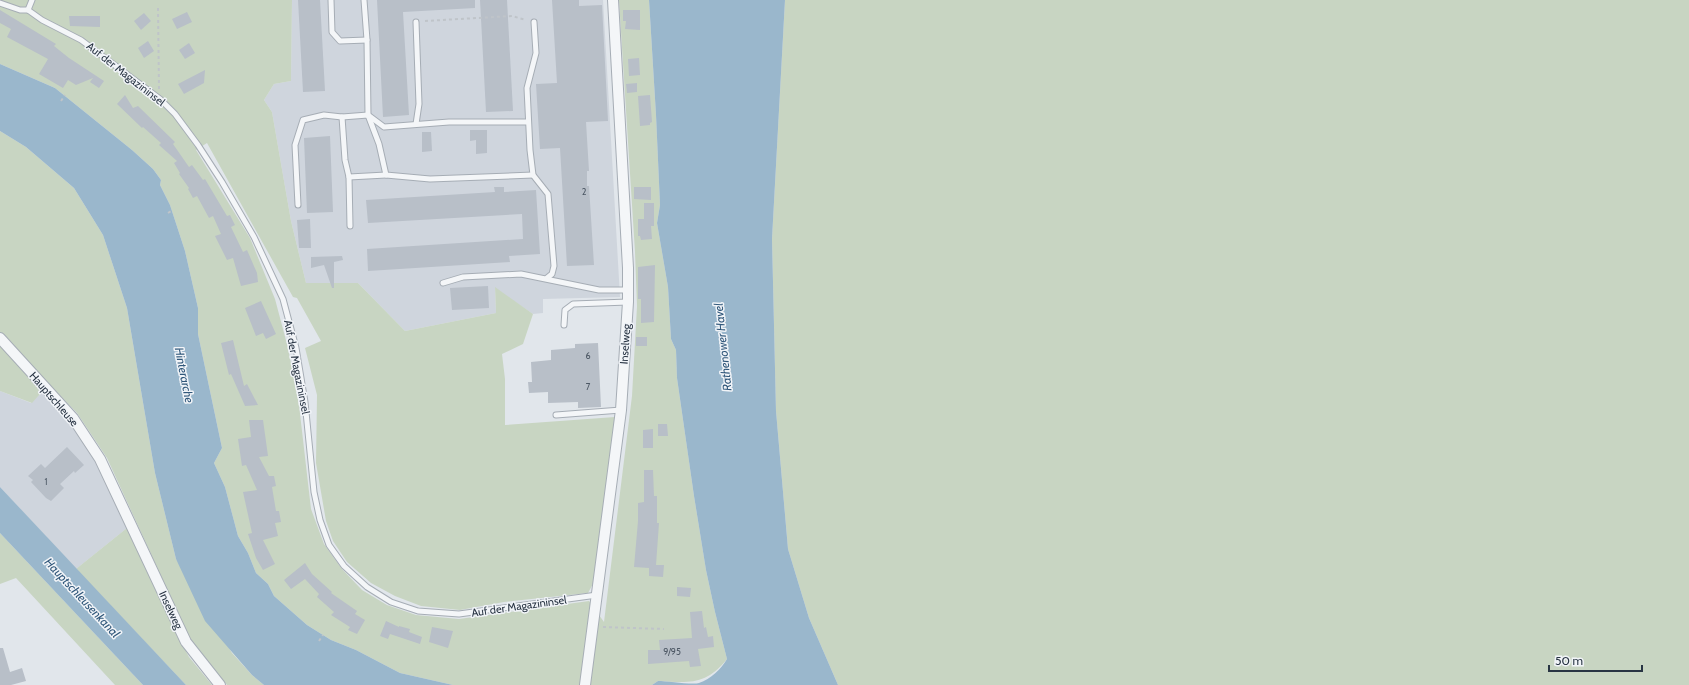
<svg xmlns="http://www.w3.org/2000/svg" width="1689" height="685" font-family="Cabin,sans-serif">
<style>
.built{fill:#cfd5dd}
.green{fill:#c8d5c2}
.water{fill:#9ab7cc}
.building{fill:#b8bfc8}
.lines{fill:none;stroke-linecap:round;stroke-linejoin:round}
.lane-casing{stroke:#a6adb5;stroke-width:7}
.street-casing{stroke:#a6adb5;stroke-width:12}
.path{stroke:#bfc4c9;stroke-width:2;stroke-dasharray:3 3;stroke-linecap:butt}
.lane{stroke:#f4f6f8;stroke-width:5}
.street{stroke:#f4f6f8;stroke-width:10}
.labels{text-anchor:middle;stroke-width:3;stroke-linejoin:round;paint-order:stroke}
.number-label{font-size:9px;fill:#4c5764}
.street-label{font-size:11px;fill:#283443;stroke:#f1f4f8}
.water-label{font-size:12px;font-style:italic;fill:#30577a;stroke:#f1f4f8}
</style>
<rect width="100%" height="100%" fill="#e1e6eb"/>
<g class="built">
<path d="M292,0H603L620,297L543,299V313L533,314L495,288L496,313L405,331L358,283H306L291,221L272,112L264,100L274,84L291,81Z"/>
<path d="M0,391L31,403L42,392L70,423L97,464L127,528L76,569L0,487Z"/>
</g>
<g class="green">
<path d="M0,0H292L291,81L274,84L264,100L272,112L291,221L306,283H358L405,331L496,313L495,287L533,314L523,344L502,354L505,379V425L615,417L595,580L588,593L504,602L460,610L421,606L395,596L371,583L347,562L333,541L326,521L316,463L317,395L305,348L321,341L297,298L293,297L207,143L196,150L250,238L275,299L288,348L299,405L311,509L324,544L342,569L362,590L387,605L416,615L459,619L589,601L604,622L632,396L637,306L635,252L619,0H649L656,115L660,205L657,223L668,287L671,339L676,350L677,378L694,496L706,570L715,612L727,659C706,685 690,683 658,681L652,685H453L400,673L356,650L331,640L307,625L274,596L268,584L256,573L248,553L238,536L225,487L214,463L222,448L198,334V308L185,251L170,205L160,185L161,180L153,169L132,150L55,88L0,64Z"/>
<path d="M785,0H1689V685H838L809,618L788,549L776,411L772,239Z"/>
<path d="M0,131L26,147L74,188L103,235L127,308L155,473L176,559L232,653L252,675L264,685H227L189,637L107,458L77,413L49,384L32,403L0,391Z"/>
<path d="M127,528L178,636L189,657L212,685H186L76,569Z"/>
<path d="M0,533L143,685H115L16,578L0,584Z"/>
</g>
<g class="water">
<path d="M649,0H785L772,239L776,411L788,549L809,618L838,685H652L658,681C667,681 692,685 699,683C711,679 721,669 727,659L715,612L706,570L694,496L677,378L676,350L671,339L668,287L657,223L660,205L656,115Z"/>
<path d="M0,64L55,88L132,150L153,169L161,180L160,185L170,205L185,251L198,308V334L222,448L214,463L225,487L238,536L248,553L256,573L268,584L274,596L307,625L331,640L356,650L400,673L453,685H264L252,675L205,621L176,559L155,473L127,308L103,235L74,188L26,147L0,131Z"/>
<path d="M0,487L186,685H143L0,533Z"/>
</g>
<g class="building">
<path d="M298,0H320L325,91L303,92Z"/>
<path d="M377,0H475V8L403,12L409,115L383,117Z"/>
<path d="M480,0H507L513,111L486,112Z"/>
<path d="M552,0H579V6L602,5L608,121L586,122L589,171H587V186H589L594,265L567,266L560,148L540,149L536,84L557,83Z"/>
<path d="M0,10L56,44L54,46L69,58L104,81L99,88L90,82L93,78L76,85L68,80L63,88L39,74L48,59L7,37L11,29L0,23Z"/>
<path d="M623,10H640V30L625,29L626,21H623Z"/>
<path d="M187,12L192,22L177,29L172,19Z"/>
<path d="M144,13L151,21L141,30L134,21Z"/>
<path d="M69,16H100V27L70,26Z"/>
<path d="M148,41L154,51L144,58L138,48Z"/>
<path d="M189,43L195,53L185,59L179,50Z"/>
<path d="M639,58L640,75L629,76L628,59Z"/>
<path d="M205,70L204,83L184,94L178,84Z"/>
<path d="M637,83V92L627,93L626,84Z"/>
<path d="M125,95L133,108L138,106L175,142L173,144L189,167L192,165L203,180L205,179L227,216L230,215L235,225L231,227L243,252L247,250L257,273L258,282L241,286L233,258L227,260L215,236L221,234L213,216L209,218L197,196L193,198L188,189L189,188L179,174L180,173L174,163L177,161L159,145L161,143L143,127L142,128L117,104Z"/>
<path d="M650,95L652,122L650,123V125L640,126L638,96Z"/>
<path d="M470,130H487V153L476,154V140L470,141Z"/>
<path d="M422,132H431L432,151L422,152Z"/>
<path d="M330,136L333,212L307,213L304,138Z"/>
<path d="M494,187H504V192L536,190L540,254L509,256L510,262L368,271L367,249L523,239L522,214L368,223L366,200L495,192Z"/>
<path d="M634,187H651V200L634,199Z"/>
<path d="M644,203H654V226H651L652,239L641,240L640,236H638V219H644Z"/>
<path d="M310,219L311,248H299L297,220Z"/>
<path d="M342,256L343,260L334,262V288H332L324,265L311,268V257Z"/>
<path d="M655,265L654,322L641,323V299H638V267Z"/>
<path d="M488,286L489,308L452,310L450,288Z"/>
<path d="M261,301L276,334L266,339L263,333L256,336L245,308Z"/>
<rect x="636" y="337" width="11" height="9"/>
<path d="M233,340L244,386L247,384L258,405L245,406L231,374L229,375L221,343Z"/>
<path d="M598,343L601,407L578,408V402L548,403V392L529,393L528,382H532L531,362L551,360V350L575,348V344Z"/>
<path d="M249,420H263L268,456L259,457L269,476H274L276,486L272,487L276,511H279L281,522L275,523L278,536L263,540L275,564L263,570L256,558L248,534L252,533L243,492L257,490L246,465L242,466L238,439L251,437Z"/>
<path d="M658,424H667L668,436H658Z"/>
<path d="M653,429V448H643V430Z"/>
<path d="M67,447L84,465L75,473L74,471L60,484L64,488L51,501L46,498L31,482L33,480L28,476L41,464L45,468Z"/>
<path d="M644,470H653L654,496H657V523H659L656,565H664L663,577L649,576V568L634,567L638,521V503L644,502Z"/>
<path d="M305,563L312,574L332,592L331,593L357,611L355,614L365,620L357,634L348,630L350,627L331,615L334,612L317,597L319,594L305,579L291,589L284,580Z"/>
<path d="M677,587L691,588L690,597L677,596Z"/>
<path d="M702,611L704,628L706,627L708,637L713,636L714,647L698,649L701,666L690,667L689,661L648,664V650H660L659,640L692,638L690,612Z"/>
<path d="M386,621L399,627V626L410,629L409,632L422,637L420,644L390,634L388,639L380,636Z"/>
<path d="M432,627L453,631L448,648L429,642Z"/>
<path d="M0,648H3L10,672L22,668L26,681L11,685H0Z"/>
</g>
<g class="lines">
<g class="lane-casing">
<g id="lane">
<path d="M32,0L28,10L42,20L81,40L160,99L175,114L198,145L222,182L254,237L283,299L296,348L305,402L314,492L320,520L329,545L344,566L367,587L391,602L418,611L459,614L597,595"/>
<path d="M331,0L332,32L340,41L367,40"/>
<path d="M364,0L367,40L368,115L379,144L386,175L430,179L533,175"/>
<path d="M0,3L20,10H28"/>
<path d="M416,22L419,104L416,124"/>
<path d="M534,22L536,53L527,88L530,150L533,175L548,194L554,266L552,274L547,278"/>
<path d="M342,117L345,160L349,177L386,175"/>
<path d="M349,177L350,226"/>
<path d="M298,205L295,145L303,120L324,115L342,117L368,115L384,127L449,122H528"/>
<path d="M443,283L463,277L521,274L599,290H628"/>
<path d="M564,325L565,310L573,304L628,302"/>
<path d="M556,415L621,410"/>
</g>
</g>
<g class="street-casing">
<g id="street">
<path d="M0,338L73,418L100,459L186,642L220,685"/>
<path d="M585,685L621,410L628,302V268L613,0"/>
</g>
</g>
<g class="path">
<path d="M158,8L159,89"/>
<path d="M425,21L512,16L526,20"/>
<path d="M61,101L65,95"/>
<path d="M168,213L173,210"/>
<path d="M603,627L664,629"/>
<path d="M319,641L323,635"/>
</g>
<use href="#lane" class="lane"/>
<use href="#street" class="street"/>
</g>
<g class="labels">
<g class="number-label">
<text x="584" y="195">2</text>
<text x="588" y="359">6</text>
<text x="588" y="390">7</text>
<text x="46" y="485">1</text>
<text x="672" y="655">9/95</text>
</g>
<g class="street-label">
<text transform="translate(126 74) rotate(38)" y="4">Auf der Magazininsel</text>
<text transform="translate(625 344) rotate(-86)" y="4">Inselweg</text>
<text transform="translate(297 367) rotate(79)" y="4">Auf der Magazininsel</text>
<text transform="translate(54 399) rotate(49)" y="4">Hauptschleuse</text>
<text transform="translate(519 606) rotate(-8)" y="4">Auf der Magazininsel</text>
<text transform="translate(171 610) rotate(65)" y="4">Inselweg</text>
</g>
<g class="water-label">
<text transform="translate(723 347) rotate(-96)" y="4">Rathenower Havel</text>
<text transform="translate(184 375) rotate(79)" y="4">Hinterarche</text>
<text transform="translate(82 598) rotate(47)" y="4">Hauptschleusenkanal</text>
</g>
</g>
<path d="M1549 665v6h93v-6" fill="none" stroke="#283443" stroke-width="2"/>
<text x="1555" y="665" font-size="12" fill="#283443" stroke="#f1f4f8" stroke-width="3" paint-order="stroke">50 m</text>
</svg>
